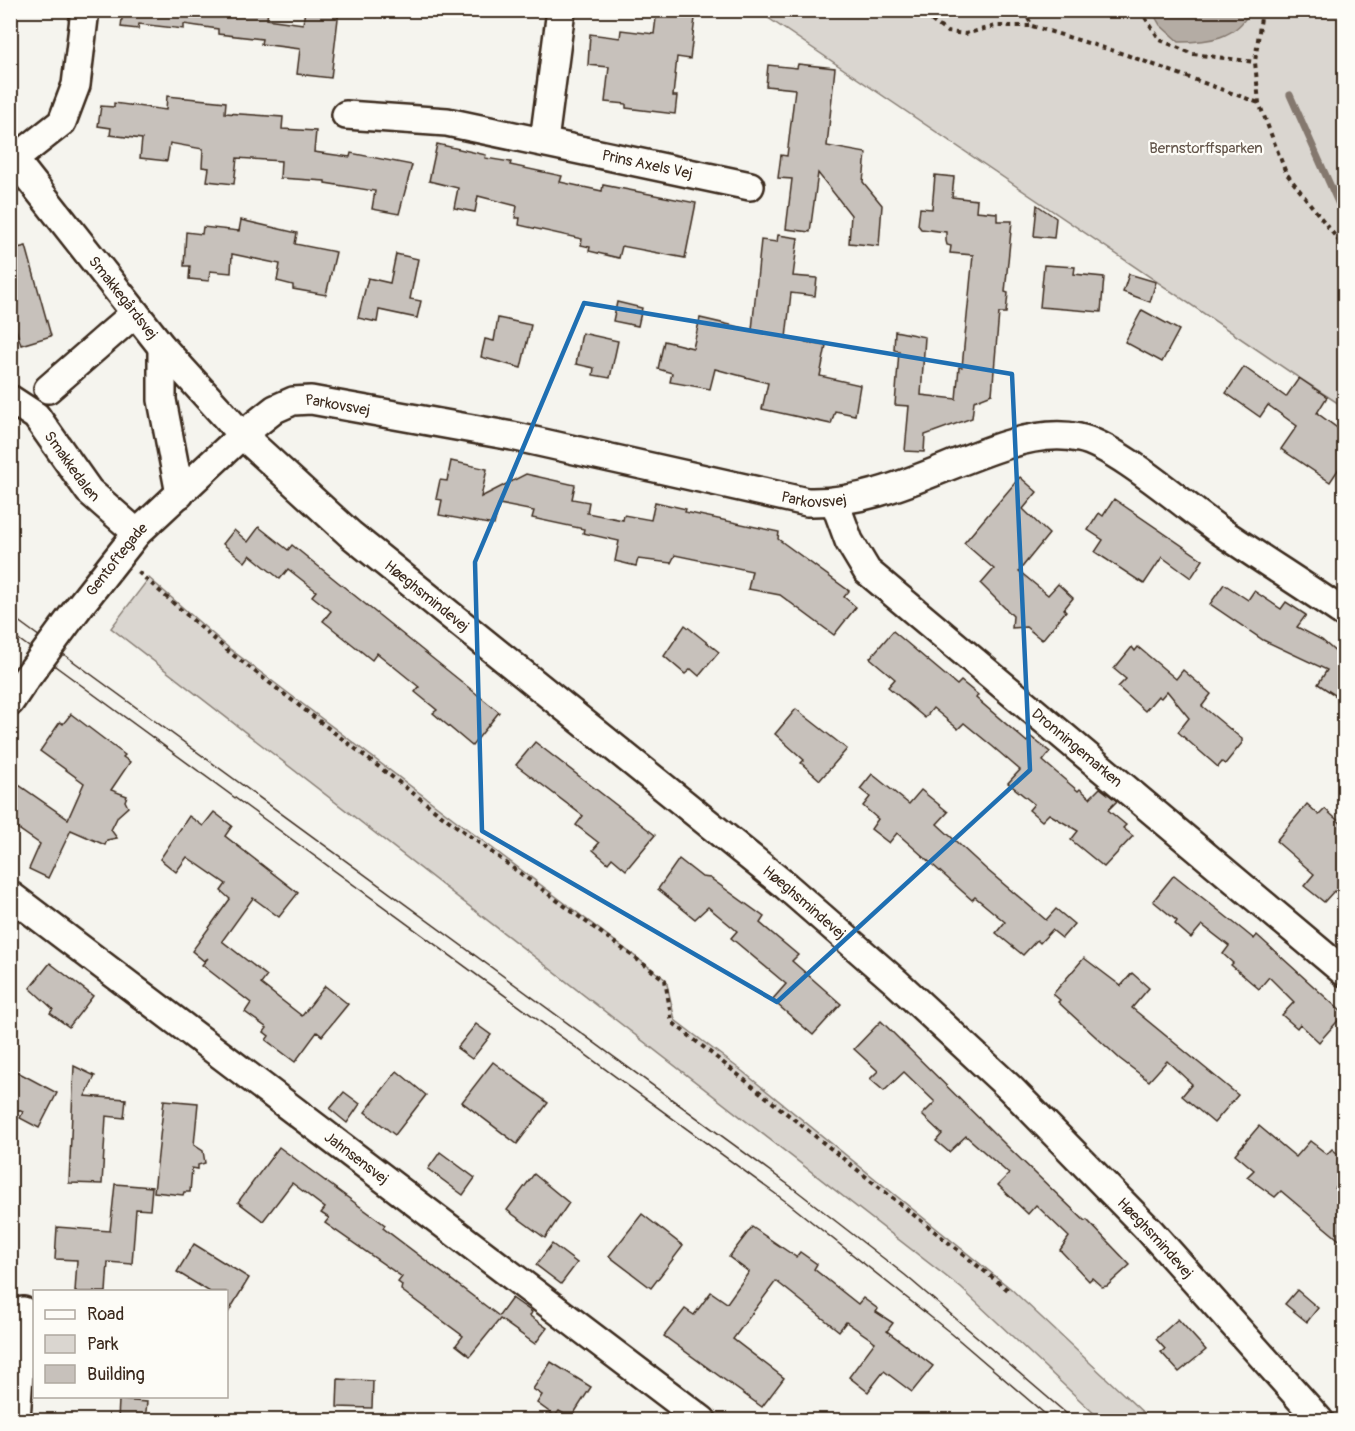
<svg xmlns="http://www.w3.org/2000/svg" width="1355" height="1431" font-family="Pangolin,sans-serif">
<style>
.green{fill:#dad6d0;stroke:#8a8077;stroke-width:1.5}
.water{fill:#b4aca4;stroke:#84786e;stroke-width:1.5}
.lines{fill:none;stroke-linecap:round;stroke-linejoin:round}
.stream{stroke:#84786e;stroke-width:7}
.building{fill:#c7c1bb;stroke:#3b2a1e;stroke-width:1.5}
.minor-casing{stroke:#3b2a1e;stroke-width:32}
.path{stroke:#3b2a1e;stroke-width:4;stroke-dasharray:4.5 4.5;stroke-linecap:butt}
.minor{stroke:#fdfcf7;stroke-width:27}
.tram{stroke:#3b2a1e;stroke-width:1.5}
.minor-bridge-casing{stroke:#3b2a1e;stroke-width:32;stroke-linecap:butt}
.minor-bridge{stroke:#fdfcf7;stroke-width:27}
.marked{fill:none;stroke:#1f6fb2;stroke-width:4.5;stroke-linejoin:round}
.labels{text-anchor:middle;stroke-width:4.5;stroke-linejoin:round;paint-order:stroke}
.park-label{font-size:15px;fill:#63554a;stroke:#fdfcf7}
.street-label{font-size:15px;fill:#3b2a1e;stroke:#fdfcf7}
</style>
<rect width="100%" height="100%" fill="#f5f4ee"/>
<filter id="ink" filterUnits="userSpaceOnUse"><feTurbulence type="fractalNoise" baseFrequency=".0167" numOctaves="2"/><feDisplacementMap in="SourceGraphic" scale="12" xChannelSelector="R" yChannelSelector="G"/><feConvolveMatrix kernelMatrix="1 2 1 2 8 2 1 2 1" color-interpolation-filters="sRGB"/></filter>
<g filter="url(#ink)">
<g class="green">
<path d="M758,11H1344V407L1293,374Z"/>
<path d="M149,578L230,649L666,980L675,1020L742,1071L1010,1288L1151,1420H1101L961,1288L111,628Z"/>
</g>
<path class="water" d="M1152,11H1250C1236,39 1208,42 1179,42L1160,25Z"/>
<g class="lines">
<path class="stream" d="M1290,95L1344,216"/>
</g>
<g class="building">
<path d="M123,10H268L267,19L303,24L305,10H339L331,78L297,74L300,49L261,44L262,39L218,34V29L184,24V29L139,24L138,29L121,27Z"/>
<path d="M657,10H696L690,59L677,57L673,96H677L675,114L626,108V104L605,102L609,67L588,65L590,34L620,38L621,30L654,34Z"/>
<path d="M798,64L835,68L827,146L866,153L863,182L882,205L879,246L849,243L851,215L818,173L810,232L786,229L792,179L778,178L781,155L787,156L795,89L766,86L768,65L797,68Z"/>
<path d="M167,96L226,102L225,113L283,117L282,129L316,131L314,152L350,157L351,153L412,165L399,214L372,209L375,191L325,183V181L280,178L281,161L237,158L234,184L207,181L209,168L202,167L203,149L170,143L167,161L140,158L142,139L110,135L111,128L98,126L101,106L114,107V103L166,110Z"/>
<path d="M437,144L486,155L485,158L511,162L510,165L562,176L560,182L602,191L603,185L696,203L685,258L622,246L619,258L589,251L590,247L581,245L582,239L519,225L520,218H515L517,206L478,196L475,212L454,208L458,188L429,181Z"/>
<path d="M935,175L954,177L952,197L977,200L976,211L997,213V221H1012L1005,292L1008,293L1006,313H999L992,394L974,401L972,418L925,435L924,452L905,451L909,406L895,405L899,351L894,350L895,331L925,337L921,395L956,399L959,367H962L973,255L950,253L951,246L947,245L946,241V232L921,229L918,225L920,208L932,209Z"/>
<path d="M1037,205L1056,218L1054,238L1034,236Z"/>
<path d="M241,220L297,233L295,244L336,252L326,295L293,289V285L277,281L280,264L232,254L231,273L210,271L209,281L189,279L190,266H184L186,232L202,234L203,227L239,231Z"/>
<path d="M778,235L798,238L793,276L817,278L815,296L791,293L786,338L826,346L820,376L860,385L855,415L835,411L831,424L762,409L768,383L715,369L710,389L670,382L672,373L658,369L664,341L693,348L700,318L752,330L761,240L777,242Z"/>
<path d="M26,246L51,336L21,345L10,310V250Z"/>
<path d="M396,254L418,259L410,299L421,301L417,318L379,310L377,322L358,318L368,278L390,283Z"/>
<path d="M1044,265L1075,267L1074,274L1104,277L1101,312L1040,307Z"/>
<path d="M1129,274L1156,282L1150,302L1123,292Z"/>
<path d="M617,302L642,308L638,326L613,321Z"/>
<path d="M1142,310L1179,330L1162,362L1125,342Z"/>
<path d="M498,318L531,325L521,368L481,357L485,339L494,341Z"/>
<path d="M582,333L618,341L610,378L593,375L594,368L576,364Z"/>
<path d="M1244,367L1286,397L1299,378L1327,397L1317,413L1344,433V461L1330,482L1281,449L1297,426L1268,405L1260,417L1226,393Z"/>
<path d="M451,461L487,469L481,497L526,474L575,485L572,499L589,502L587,513L623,520L624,515L651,520L655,502L686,509L685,512L779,532L778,539L849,591L844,597L856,607L834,635L780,595L748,589L752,571L675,555L671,563L638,559L636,566L615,561L619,541L583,533L584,529L532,518L534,511L499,504L494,525L439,515L442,500L436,499L440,480L447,481Z"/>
<path d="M1020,477L1037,492L1023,509L1049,534L1019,571L1048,595L1058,584L1073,598L1064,609L1066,611L1042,640L1026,627L1012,628L1013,616L981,584L994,569L964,543Z"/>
<path d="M1114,499L1203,560L1191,578L1162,557L1144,584L1095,552L1103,540L1088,530L1099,513L1103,516Z"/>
<path d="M259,527L288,550L292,545L499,712L472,746L433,713L437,710L415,692L419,687L377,653L372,660L323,621L331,611L312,596L316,591L288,569L280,579L250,555L245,562L223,544L234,530L248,542Z"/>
<path d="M1224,584L1248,600L1254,591L1281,609L1286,602L1306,615L1297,627L1322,640L1338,654L1344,644V701L1318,684L1327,670L1263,640L1210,604Z"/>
<path d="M685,625L719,652L699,676L691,669L685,674L664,656Z"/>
<path d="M893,631L957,685L961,681L978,695L976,698L1027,742L1031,737L1050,752L1043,761L1078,791L1080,789L1090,798L1100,788L1117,801L1108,810L1126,825L1123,828L1133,836L1104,867L1071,840L1078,831L1049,814L1042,821L1029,810L1034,804L1008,783L1020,770L992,746L964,723L958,729L933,708L925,718L888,687L895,679L870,658Z"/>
<path d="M1132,647L1135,651L1138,647L1176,679L1183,670L1211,694L1202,706L1242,739V743L1225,764L1222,762L1218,767L1178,732L1189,718L1167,691L1161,698L1158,696L1145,711L1118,687L1126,679L1114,669Z"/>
<path d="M796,709L847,749L820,780L801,763L804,760L775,734Z"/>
<path d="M71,714L125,755L123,757L130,762L111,790L127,796L125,801L128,807L118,816L111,830L117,838L107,840L105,845L71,830L48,878L29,869L40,844L10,823V779L68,819L84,783L40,751L60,722L63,724Z"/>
<path d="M535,742L655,835L626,870L612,858L608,863L593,850L599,843L576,825L583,816L516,765Z"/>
<path d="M872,774L909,804L921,790L948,812L937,824L986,869L1046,920L1056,909L1074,924L1062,938L1052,930L1040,943L1037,940L1023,955L996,933L1005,922L975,897L972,900L897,833L889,843L871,829L878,819L863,806L870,797L860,789Z"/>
<path d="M1307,804L1319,815L1325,809L1344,826V900L1334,891L1324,902L1304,886L1314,874L1276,841Z"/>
<path d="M214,812L232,826L225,836L298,893L279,917L253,898L222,941L267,976L261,984L302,1016L325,986L348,1004L322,1036L317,1032L295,1062L266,1040L269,1036L264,1032L267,1028L245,1012L251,1003L202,965L208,958L204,961L192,951L230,899L221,891L226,884L187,857L176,872L160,859L189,816L203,826Z"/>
<path d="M679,859L702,877L710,878L764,917L760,923L798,955L792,961L841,1004L813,1035L772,1000L786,984L731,938L737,931L708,907L695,919L658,889Z"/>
<path d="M1174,875L1243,930L1254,939L1257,935L1344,1014L1319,1042L1300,1024L1297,1028L1282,1015L1294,1002L1269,977L1259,989L1231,965L1233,963L1223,954L1229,946L1202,925L1191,938L1175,924L1177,921L1153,901Z"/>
<path d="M1084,958L1121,986L1132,973L1149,988L1132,1008L1238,1095L1214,1123L1182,1096L1192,1084L1167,1061L1149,1081L1120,1059L1058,1002L1060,1000L1053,994Z"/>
<path d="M50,963L93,996L69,1027L50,1013L53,1009L30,988Z"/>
<path d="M881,1021L1010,1149L1085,1221L1087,1220L1130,1265L1107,1286L1102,1287L1092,1278L1089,1281L1060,1250L1069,1237L1036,1205L1028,1214L998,1185L1009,1174L966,1136L949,1152L936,1141L942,1134L922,1115L935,1102L904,1072L884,1091L870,1079L878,1071L854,1049Z"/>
<path d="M476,1024L491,1035L472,1059L457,1048Z"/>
<path d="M493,1062L548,1103L517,1144L462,1102Z"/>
<path d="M74,1066L95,1076L85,1096L126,1099L124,1118L106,1116L102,1184L69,1183Z"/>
<path d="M10,1068L57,1093L39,1128L20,1118L23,1112L10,1106Z"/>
<path d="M397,1071L426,1095L395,1135L365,1112Z"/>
<path d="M344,1092L360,1104L347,1123L330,1109Z"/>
<path d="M164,1100L198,1103L194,1145L203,1151L205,1163L198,1165V1169L192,1168L190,1192H184L183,1195L154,1192Z"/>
<path d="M1259,1126L1296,1157L1310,1141L1327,1154L1332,1149L1344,1159V1177L1335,1188L1344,1196V1244L1281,1191L1275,1197L1247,1177L1254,1170L1235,1154Z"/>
<path d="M279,1147L385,1225L383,1228L499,1316L512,1298L532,1312L530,1316L547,1328L535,1344L500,1319L470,1356L456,1345L463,1336L401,1290L402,1285L398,1282L402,1277L325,1223L329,1218L321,1213L325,1208L292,1183L263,1221L238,1202Z"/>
<path d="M440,1152L475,1178L463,1195L428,1169Z"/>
<path d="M534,1174L569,1203L545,1238L507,1210Z"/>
<path d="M115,1184L152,1187L150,1210L136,1209L132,1264L108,1262L106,1292H75L77,1260L55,1259L57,1227L110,1231Z"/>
<path d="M642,1214L683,1246L651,1288L609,1256Z"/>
<path d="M752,1227L796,1257L800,1252L817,1264L814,1269L858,1304L863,1298L878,1309L876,1312L893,1323L887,1331L933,1366L912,1392L884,1371L868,1392L849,1377L875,1342L846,1322L839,1331L776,1281L733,1339L784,1378L762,1407L664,1336L685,1309L694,1315L711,1292L727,1303L749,1272L729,1257Z"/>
<path d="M194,1244L249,1278L226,1316V1292H210L177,1272Z"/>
<path d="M552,1244L577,1263L561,1284L536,1265Z"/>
<path d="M1297,1290L1318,1308L1307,1322L1285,1304Z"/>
<path d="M1178,1319L1206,1350L1179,1372L1161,1352L1165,1349L1156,1339Z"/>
<path d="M551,1362L591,1387L571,1418L559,1411L555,1416L537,1403L542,1395L533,1389Z"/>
<path d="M338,1379L373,1381L372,1408L337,1407Z"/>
<path d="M119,1400L147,1402L145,1420H118Z"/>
</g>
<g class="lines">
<g class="minor-casing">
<g id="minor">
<path id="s1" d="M346,115L447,122L750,186"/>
<path d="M544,141L561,10"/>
<path id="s2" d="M10,154L162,347L242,435L350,534L786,886L896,982L1010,1088L1151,1232L1319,1420"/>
<path d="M15,159L62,122L76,85L85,10"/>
<path d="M162,347V400L180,494"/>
<path d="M48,389L135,313"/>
<path id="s3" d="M10,399L36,416L89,491L137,533"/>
<path id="s4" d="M835,503L849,541L867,571L1344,972"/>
<path id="s5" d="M78,608L137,533L242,435L275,409L293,401L311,400L512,436L807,502C879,504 939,466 1006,445C1028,438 1056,433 1079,438C1114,444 1186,507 1219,530C1260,558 1303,585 1344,613"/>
<path d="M10,702L22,684"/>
<path id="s6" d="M10,895L702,1420"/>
<path d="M16,1420L23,1311"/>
</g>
</g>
<g class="path">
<path d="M917,10L947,32L965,34L995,26H1032"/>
<path d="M1024,10L1032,26L1124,54L1259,103"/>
<path d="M1140,10L1160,40L1193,54L1255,62"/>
<path d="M1262,10L1255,62L1259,103L1286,173L1339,241L1344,284"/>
<path d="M138,572L228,651L448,820L665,980L672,1022L1008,1290"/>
</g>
<use href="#minor" class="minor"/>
<g class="tram">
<path d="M10,615L797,1191L905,1275L1074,1420"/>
<path d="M10,633L788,1203L952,1334L1052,1420"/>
</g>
<g class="minor-bridge-casing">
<path id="minor-bridge" d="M22,684L78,608"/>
</g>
<use href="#minor-bridge" class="minor-bridge"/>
</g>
</g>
<path class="marked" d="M584,303L1012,374L1030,770L777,1002L482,831L475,562Z"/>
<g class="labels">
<g class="park-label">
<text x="1206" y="153">Bernstorffsparken</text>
</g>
<g class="street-label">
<text dy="5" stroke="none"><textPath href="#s1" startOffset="306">Prins Axels Vej</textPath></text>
<text dy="5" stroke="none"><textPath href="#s2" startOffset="183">Smakkegårdsvej</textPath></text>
<text dy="5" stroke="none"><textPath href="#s5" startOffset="346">Parkovsvej</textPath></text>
<text dy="5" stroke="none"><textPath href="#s3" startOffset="93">Smakkedalen</textPath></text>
<text dy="5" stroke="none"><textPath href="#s5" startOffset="832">Parkovsvej</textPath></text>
<text dy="5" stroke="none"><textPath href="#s5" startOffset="62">Gentoftegade</textPath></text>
<text dy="5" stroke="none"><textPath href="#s2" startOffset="610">Høeghsmindevej</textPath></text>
<text dy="5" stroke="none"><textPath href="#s4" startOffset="350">Dronningemarken</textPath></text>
<text dy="5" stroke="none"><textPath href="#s2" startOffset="1096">Høeghsmindevej</textPath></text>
<text dy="5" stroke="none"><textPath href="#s6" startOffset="435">Jahnsensvej</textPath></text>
<text dy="5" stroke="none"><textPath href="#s2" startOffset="1582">Høeghsmindevej</textPath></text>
</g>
</g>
<rect width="1355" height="1431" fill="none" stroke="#fdfcf7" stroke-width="36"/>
<rect x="18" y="18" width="1319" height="1395" fill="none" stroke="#3b2a1e" stroke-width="2" filter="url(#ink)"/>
<rect x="33" y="1290" width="195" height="108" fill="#fdfcf7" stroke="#afa8a0" stroke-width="1.5"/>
<rect x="45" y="1310" width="30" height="9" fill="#fdfcf7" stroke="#afa8a0" stroke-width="1.5"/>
<text x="87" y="1320" font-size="18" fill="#3b2a1e">Road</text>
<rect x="45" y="1335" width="30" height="18" fill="#dad6d0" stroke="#afa8a0" stroke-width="1.5"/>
<text x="87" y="1350" font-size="18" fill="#3b2a1e">Park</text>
<rect x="45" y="1365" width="30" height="18" fill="#c7c1bb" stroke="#afa8a0" stroke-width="1.5"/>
<text x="87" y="1380" font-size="18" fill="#3b2a1e">Building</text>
</svg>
